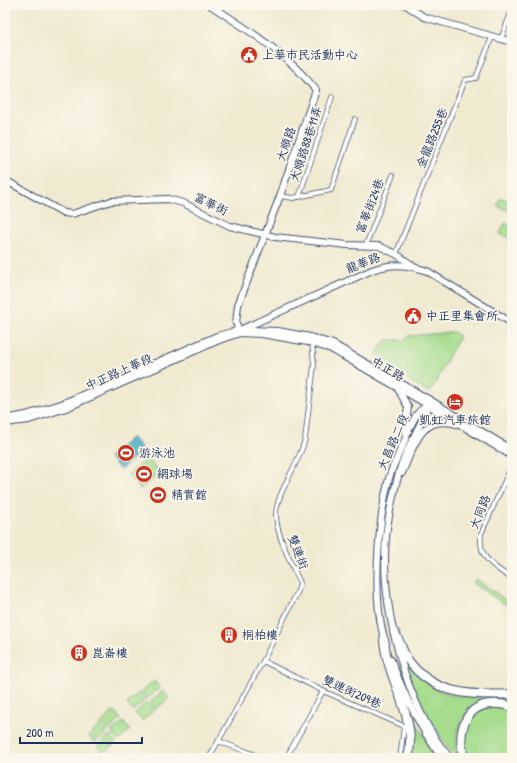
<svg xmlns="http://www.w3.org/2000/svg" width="517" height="763" font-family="'Patrick Hand','LXGW WenKai TC',sans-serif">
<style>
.green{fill:#a6dc8d;stroke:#608676}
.water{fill:#44aec3;stroke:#306e90}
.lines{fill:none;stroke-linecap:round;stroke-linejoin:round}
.street-casing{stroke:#3b4b6f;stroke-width:5.5}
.secondary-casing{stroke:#3b4b6f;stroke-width:8}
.highway-casing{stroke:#3b4b6f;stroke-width:10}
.street{stroke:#fff;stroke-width:4}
.secondary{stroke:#fff;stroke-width:6}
.highway{stroke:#fff;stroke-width:8}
.labels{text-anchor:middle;stroke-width:3.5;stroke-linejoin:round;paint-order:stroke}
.poi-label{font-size:12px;fill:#1b2f5e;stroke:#fbf7ec;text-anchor:start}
.street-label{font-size:12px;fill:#1b2f5e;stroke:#fbf7ec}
</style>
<rect width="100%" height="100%" fill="#fbf7ec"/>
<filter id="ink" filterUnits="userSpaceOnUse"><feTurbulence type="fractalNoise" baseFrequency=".025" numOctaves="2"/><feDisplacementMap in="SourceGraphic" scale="8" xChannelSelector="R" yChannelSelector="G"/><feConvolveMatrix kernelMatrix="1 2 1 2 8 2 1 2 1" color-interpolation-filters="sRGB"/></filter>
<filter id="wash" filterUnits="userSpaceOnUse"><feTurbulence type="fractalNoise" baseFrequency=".012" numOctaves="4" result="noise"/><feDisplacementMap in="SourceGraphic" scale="16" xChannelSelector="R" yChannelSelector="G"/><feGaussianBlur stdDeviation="0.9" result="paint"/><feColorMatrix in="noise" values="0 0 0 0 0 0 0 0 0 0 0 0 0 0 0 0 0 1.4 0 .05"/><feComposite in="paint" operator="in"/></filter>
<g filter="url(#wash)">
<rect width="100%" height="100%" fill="#f0ead0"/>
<g class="green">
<path d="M501,198L512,202V212L497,206Z"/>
<path d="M505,223L512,227V239L500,234Z"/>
<path d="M453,332L458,335V339L431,391H426L379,362C375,353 381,347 386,340H405L409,336Z"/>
<path d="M147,458L160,473L140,489L128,475Z"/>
<path d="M476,579L509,602L507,606L473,583Z"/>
<path d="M402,655C435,703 459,697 512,697V704L472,707C459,721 452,738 460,758H456C432,728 414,692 402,655Z"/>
<path d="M154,681L160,688L147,699L141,692Z"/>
<path d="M163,691L169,698L156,709L150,702Z"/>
<path d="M139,692L145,700L133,711L127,703Z"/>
<path d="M147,702L154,710L142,721L135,713Z"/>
<path d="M501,707L512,711V758H468L464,744L469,720L485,708Z"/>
<path d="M114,711L121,719L109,730L102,722Z"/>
<path d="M408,714L411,715L438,758H411Z"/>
<path d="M123,722L130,730L119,741L111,732Z"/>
<path d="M101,724L108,732L95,743L89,736Z"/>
<path d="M110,735L116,742L104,754L97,746Z"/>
</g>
<path class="water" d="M132,437L143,450L120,470L109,457Z"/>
</g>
<g filter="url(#ink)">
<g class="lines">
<g class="street-casing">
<g id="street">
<path d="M501,39L512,10"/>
<path d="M280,196L293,198L331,190L355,119"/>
<path d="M299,197L332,97"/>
<path d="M366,245L393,175"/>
<path d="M396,254L465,80L476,78L492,37"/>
<path d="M512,465L481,534C478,559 494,566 512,579"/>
<path d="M263,661L323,691L404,726L400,758"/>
<path d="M218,741L264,758"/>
<path d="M209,758L263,661L298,591L300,583C292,564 277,537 276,516C275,495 300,462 305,439L314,365L312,342"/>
<path d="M286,758L323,691"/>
</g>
</g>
<g class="secondary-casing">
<g id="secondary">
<path d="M210,5C250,31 286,53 316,90L280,196L238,305L236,323L240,333"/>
<path d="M406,5L424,17L512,42"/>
<path d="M5,180L64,213L72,214L111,201L168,199L183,203L230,226L275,237L347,245L379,246L396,254L412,265"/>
<path d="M246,330L278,331L310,337L333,344L430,400L512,450"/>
<path d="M398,389L408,407L405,431"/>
<path d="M428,405C421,427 407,446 400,469C394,491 388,514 386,537C380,605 405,706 450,758"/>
<path d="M5,419L26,415L64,403L217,336L240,330L372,270C392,263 407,264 427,271L512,323"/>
<path d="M5,423L29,420L66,408L219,340L240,333L262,334L308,342L331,349L428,405L512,456"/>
<path d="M402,473C413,448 421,413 456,424"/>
<path d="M386,644C371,602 378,521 389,478C393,465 399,454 404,442C410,428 414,412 428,405"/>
<path d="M391,660C404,695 420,728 442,758"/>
</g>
</g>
<g class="highway-casing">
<g id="highway">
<path d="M394,632C400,640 402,651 408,660C433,695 472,696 512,694"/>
<path d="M384,640C387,680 418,717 408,758"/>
<path d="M464,758C457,735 463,707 490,704C498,703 505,704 512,707"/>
</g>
</g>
<use href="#street" class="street"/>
<use href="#secondary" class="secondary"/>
<use href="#highway" class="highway"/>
</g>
</g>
<defs>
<g id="civic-disc" transform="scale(0.9)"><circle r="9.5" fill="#c8321e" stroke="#fbf7ec"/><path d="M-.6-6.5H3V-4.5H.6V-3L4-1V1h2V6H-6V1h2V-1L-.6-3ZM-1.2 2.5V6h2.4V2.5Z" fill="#fff"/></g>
<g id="hotel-disc" transform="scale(0.9)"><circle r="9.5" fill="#c8321e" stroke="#fbf7ec"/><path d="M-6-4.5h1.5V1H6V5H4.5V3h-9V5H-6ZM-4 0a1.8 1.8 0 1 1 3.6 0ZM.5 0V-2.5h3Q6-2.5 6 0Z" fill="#fff"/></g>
<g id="stadium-disc" transform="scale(0.9)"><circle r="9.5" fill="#c8321e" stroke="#fbf7ec"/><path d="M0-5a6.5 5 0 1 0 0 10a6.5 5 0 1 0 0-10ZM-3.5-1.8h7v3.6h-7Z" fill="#fff"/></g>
<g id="building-disc" transform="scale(0.9)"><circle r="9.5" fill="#c8321e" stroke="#fbf7ec"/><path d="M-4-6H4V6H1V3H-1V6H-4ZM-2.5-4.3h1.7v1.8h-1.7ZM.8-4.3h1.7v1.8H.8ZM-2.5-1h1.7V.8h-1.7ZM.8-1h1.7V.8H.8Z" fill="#fff"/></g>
</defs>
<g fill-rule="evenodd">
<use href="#civic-disc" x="249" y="55"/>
<use href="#civic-disc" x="413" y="316"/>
<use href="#hotel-disc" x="455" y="402"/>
<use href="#stadium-disc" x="126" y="453"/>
<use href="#stadium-disc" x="144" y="474"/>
<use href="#stadium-disc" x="158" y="495"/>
<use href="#building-disc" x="229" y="635"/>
<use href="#building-disc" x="79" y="653"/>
</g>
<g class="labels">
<g class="poi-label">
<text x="262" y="59">上華市民活動中心</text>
<text x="426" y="320">中正里集會所</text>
<text x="455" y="424" text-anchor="middle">凱虹汽車旅館</text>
<text x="139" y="457">游泳池</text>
<text x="157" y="478">網球場</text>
<text x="171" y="499">精實館</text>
<text x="242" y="639">桐柏樓</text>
<text x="92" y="657">崑崙樓</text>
</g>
<g class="street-label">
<text transform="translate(432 138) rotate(-68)" y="4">金龍路255巷</text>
<text transform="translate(286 144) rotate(-71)" y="4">大順路</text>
<text transform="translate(306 144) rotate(-72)" y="4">大順路88巷11弄</text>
<text transform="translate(211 204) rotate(26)" y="4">富華街</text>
<text transform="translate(370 206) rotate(-69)" y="4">富華街24巷</text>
<text transform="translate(363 263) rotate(-21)" y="4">龍華路</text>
<text transform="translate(388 369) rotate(31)" y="4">中正路</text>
<text transform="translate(119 372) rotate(-24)" y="4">中正路上華段</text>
<text transform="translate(393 442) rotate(-67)" y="4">大昌路二段</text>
<text transform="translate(480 512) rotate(-68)" y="4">大同路</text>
<text transform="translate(298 552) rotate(69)" y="4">雙連街</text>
<text transform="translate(352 692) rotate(24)" y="4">雙連街209巷</text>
</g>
</g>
<rect width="517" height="763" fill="none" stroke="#fbf7ec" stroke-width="20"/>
<path d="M20 737v6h122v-6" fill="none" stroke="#1b2f5e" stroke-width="2"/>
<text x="26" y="737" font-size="12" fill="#1b2f5e" stroke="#fbf7ec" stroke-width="3" paint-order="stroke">200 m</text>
</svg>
